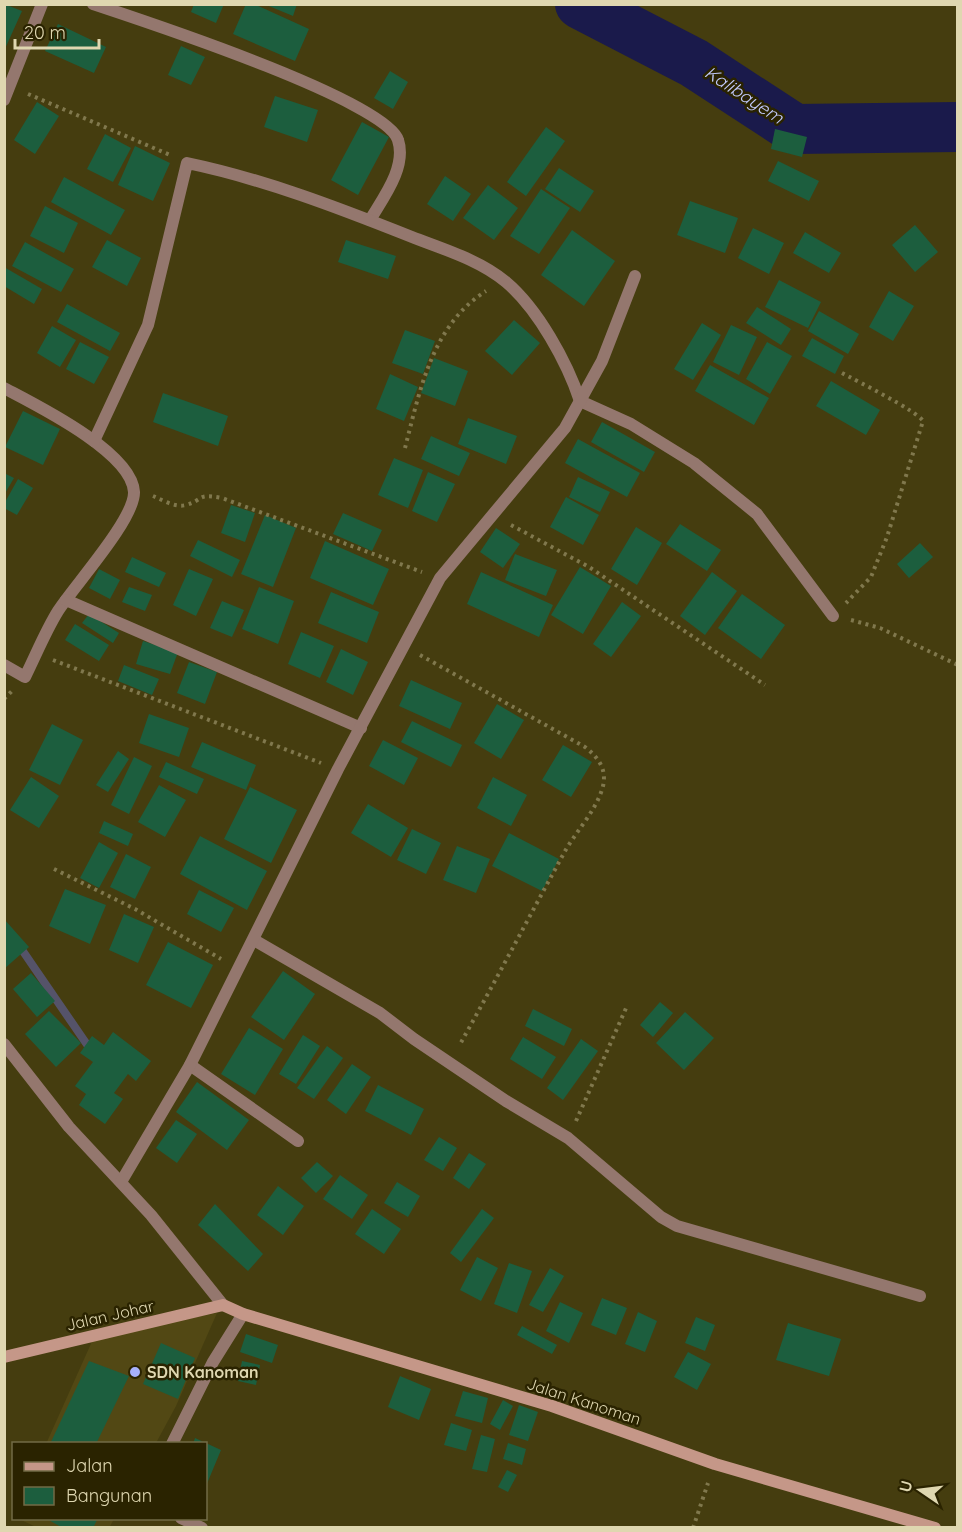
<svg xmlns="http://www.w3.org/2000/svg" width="962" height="1532" font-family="Quicksand,sans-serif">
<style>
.built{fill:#524814}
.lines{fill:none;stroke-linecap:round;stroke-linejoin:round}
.stream{stroke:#555369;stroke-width:8}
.river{stroke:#1a1a4b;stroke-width:50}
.building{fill:#1c5e3e}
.path{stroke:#80784d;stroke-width:4;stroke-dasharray:3 4.5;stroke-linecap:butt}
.lane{stroke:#94776e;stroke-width:12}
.street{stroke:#94776e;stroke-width:12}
.secondary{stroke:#c59788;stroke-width:12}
.poi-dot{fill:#a7b1fc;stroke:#2a2300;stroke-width:2}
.labels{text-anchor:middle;stroke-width:5;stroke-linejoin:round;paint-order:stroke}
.street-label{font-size:16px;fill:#dfd7b0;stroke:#2a2300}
.poi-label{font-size:16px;font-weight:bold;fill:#dfd7b0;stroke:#2a2300;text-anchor:start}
.water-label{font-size:18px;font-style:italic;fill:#c2cafc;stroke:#2a2300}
</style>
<rect width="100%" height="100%" fill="#453d0f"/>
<g class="built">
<path d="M217,1313L176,1406L156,1443L46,1444L94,1337Z"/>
<path d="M19,1519H114L109,1528L36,1527Z"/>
</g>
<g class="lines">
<path class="stream" d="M18,944L88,1046"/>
<path class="river" d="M580,4L694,63L795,129L958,127"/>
</g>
<g class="building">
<path d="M4,4L22,11L4,51Z"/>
<path d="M194,4H224L216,23L191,12Z"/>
<path d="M246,4H254L309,29L295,61L233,34Z"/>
<path d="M264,4H297L293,16Z"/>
<path d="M58,24L106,47L94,73L45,51Z"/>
<path d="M181,46L205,57L191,85L168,75Z"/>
<path d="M390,71L408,82L393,109L374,98Z"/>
<path d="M275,96L318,110L307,142L264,127Z"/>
<path d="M37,102L59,116L35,154L14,140Z"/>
<path d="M362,122L389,137L358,195L331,180Z"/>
<path d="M546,127L565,141L526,196L507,182Z"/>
<path d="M775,129L807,137L802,157L771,149Z"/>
<path d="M105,134L131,148L113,182L87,169Z"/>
<path d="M135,146L170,163L153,201L118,185Z"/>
<path d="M778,161L819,181L809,201L768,181Z"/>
<path d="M559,168L594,191L580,212L545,189Z"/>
<path d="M445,176L471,194L453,221L427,204Z"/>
<path d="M64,177L125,210L111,235L51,202Z"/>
<path d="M488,185L518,208L494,240L463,218Z"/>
<path d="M541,189L570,208L539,254L510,236Z"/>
<path d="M690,201L738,218L725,253L677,235Z"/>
<path d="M45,206L78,223L64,253L30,236Z"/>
<path d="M915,225L938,252L915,272L892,245Z"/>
<path d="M753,228L784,243L769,274L738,258Z"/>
<path d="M572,230L615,261L584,306L541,275Z"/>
<path d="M805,232L841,253L829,273L793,253Z"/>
<path d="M107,240L141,258L127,286L92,267Z"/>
<path d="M346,240L396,256L388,279L338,262Z"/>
<path d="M25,242L74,269L61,292L12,266Z"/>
<path d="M4,267L42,289L34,304L4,286Z"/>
<path d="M779,280L821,302L808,328L765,307Z"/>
<path d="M889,291L914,306L893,341L869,327Z"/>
<path d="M67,304L120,333L110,351L57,322Z"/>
<path d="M757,307L791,329L781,345L746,323Z"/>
<path d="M819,311L859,334L848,354L808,331Z"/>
<path d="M514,320L540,343L512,375L485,351Z"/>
<path d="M702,323L721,335L693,380L674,369Z"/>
<path d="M731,325L757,337L739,375L713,362Z"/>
<path d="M52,326L76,340L60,367L37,353Z"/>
<path d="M405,330L435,341L423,374L392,363Z"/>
<path d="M812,338L844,356L835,374L802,356Z"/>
<path d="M80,342L109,357L94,384L66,369Z"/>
<path d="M767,342L792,356L770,394L746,379Z"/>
<path d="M434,358L468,371L455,406L421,393Z"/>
<path d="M710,365L769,398L754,425L695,391Z"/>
<path d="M390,374L418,387L404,421L376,409Z"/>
<path d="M831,381L880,410L866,435L816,406Z"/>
<path d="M163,393L228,416L218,446L153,422Z"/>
<path d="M23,411L60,429L43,465L5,447Z"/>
<path d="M468,418L517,436L506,464L458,444Z"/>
<path d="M602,422L655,452L644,472L591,442Z"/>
<path d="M431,436L470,453L459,476L421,459Z"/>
<path d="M578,439L640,473L627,497L565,463Z"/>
<path d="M394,458L423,470L408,508L378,495Z"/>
<path d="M428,472L455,484L437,522L412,511Z"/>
<path d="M4,473L14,478L4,495Z"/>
<path d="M578,477L610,492L600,512L569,497Z"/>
<path d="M18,479L33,488L17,515L4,508V504Z"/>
<path d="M566,497L599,515L583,545L550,527Z"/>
<path d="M231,505L255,513L245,542L221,533Z"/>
<path d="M343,513L382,530L372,551L333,534Z"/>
<path d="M265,515L296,528L273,587L241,574Z"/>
<path d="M680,524L721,550L707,571L666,544Z"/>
<path d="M636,527L662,543L637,585L611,569Z"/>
<path d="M496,528L520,544L503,568L480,552Z"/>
<path d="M198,540L240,560L232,577L190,556Z"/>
<path d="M325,541L389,569L373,605L310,578Z"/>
<path d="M920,543L933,557L909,578L897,564Z"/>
<path d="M515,554L557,570L546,596L505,580Z"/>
<path d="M132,557L166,573L159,587L125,572Z"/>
<path d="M580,567L611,586L583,634L551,615Z"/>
<path d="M99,569L120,580L110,599L89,588Z"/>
<path d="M189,569L213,579L196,616L173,605Z"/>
<path d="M481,572L553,605L539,637L467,604Z"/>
<path d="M712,572L737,591L705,635L680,616Z"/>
<path d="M129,587L152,595L145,611L122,602Z"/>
<path d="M259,587L294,601L278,644L242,629Z"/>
<path d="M331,592L379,612L367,643L318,623Z"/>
<path d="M742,594L785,625L761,659L718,628Z"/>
<path d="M222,601L244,610L232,637L210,628Z"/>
<path d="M622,602L641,616L611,657L593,644Z"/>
<path d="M89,614L119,633L113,643L82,623Z"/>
<path d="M75,624L109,645L99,661L65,640Z"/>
<path d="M301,632L334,646L320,678L288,664Z"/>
<path d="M143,641L178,652L170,674L136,664Z"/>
<path d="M341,649L368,662L353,695L326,682Z"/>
<path d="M189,662L217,672L205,704L177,693Z"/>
<path d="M124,665L159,679L152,695L118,681Z"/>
<path d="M411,680L462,703L450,729L399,706Z"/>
<path d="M497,704L524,720L501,759L474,743Z"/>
<path d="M149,714L189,728L179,757L139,743Z"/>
<path d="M412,721L462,745L451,767L401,742Z"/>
<path d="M52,724L83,740L60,785L29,770Z"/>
<path d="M383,740L418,758L404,785L369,766Z"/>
<path d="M202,742L256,765L246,790L191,767Z"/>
<path d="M563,745L592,762L571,797L542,780Z"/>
<path d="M118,751L129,759L108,792L96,785Z"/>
<path d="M134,757L152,766L129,814L111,805Z"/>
<path d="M166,762L204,779L197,794L159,777Z"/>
<path d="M31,777L59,796L39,828L10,810Z"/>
<path d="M493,777L527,795L511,826L477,808Z"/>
<path d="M159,785L186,800L165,837L138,822Z"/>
<path d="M250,787L297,810L271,863L224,839Z"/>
<path d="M368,804L408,828L391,857L351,833Z"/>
<path d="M104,821L133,834L128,846L99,833Z"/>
<path d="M412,829L441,843L426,874L397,860Z"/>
<path d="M509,833L559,859L542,891L492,866Z"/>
<path d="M200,836L267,871L247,910L180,874Z"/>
<path d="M99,842L118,853L99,888L80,878Z"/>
<path d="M457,846L490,859L476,893L443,880Z"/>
<path d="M126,854L151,867L135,899L110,887Z"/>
<path d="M65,889L106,905L90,944L49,926Z"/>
<path d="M199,890L234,908L221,932L187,914Z"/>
<path d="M124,914L154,927L138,963L109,950Z"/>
<path d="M4,919L29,947L4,969Z"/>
<path d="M168,942L213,965L191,1008L146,985Z"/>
<path d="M283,971L315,994L284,1040L251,1017Z"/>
<path d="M31,973L55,1001L37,1017L13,989Z"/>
<path d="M660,1002L673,1013L653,1037L640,1025Z"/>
<path d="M533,1009L572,1029L564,1046L525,1026Z"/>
<path d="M49,1011L81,1043L56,1067L25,1034Z"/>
<path d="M685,1012L714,1038L684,1070L656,1043Z"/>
<path d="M249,1028L283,1049L255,1095L221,1074Z"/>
<path d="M113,1032L151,1061L136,1081L128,1074L114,1093L123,1099L105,1124L79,1105L86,1094L75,1086L93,1062L80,1053L92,1036L104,1045Z"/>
<path d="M303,1035L320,1046L296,1084L279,1074Z"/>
<path d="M523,1037L556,1057L542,1079L510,1059Z"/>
<path d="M581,1039L598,1051L563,1100L547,1088Z"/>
<path d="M327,1046L343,1058L314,1099L297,1088Z"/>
<path d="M352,1064L371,1077L346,1114L327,1100Z"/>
<path d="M197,1082L249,1120L227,1150L176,1112Z"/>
<path d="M378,1085L424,1109L411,1135L365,1111Z"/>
<path d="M176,1120L197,1134L177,1163L156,1148Z"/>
<path d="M439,1137L457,1148L443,1171L424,1160Z"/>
<path d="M469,1153L486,1164L469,1189L453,1178Z"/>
<path d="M317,1162L333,1176L316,1193L301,1178Z"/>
<path d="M340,1175L368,1195L352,1219L323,1199Z"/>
<path d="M397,1182L420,1196L408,1217L384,1203Z"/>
<path d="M278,1186L304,1206L283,1235L257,1215Z"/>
<path d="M215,1204L263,1254L248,1271L198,1225Z"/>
<path d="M372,1209L401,1229L384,1254L355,1234Z"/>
<path d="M482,1209L494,1218L461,1262L450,1253Z"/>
<path d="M477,1257L498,1268L481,1301L460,1290Z"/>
<path d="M509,1263L532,1271L517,1313L494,1304Z"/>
<path d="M550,1268L564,1276L543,1312L529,1305Z"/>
<path d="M602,1298L627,1308L616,1335L591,1325Z"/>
<path d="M560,1302L583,1313L569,1343L546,1331Z"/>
<path d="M638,1312L657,1321L645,1352L625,1344Z"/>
<path d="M696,1317L715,1325L705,1351L685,1343Z"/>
<path d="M788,1323L841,1339L829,1376L776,1360Z"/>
<path d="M522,1326L557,1345L552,1354L517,1335Z"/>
<path d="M246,1334L278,1345L272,1363L240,1352Z"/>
<path d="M161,1343L195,1358L178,1399L143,1384Z"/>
<path d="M688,1352L711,1364L697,1390L674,1377Z"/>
<path d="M89,1361L129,1376L96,1444H50Z"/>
<path d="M242,1361L260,1365L256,1385L238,1381Z"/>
<path d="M400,1376L431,1389L419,1420L388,1407Z"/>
<path d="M463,1391L488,1398L482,1423L455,1416Z"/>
<path d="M503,1400L513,1406L500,1430L490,1424Z"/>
<path d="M519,1405L538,1412L528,1441L509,1435Z"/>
<path d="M451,1423L472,1430L466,1451L444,1445Z"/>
<path d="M481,1435L495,1439L487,1472L472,1469Z"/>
<path d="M195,1438L221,1450L206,1486V1444H193Z"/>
<path d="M508,1443L526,1449L522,1465L503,1459Z"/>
<path d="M507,1470L517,1475L508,1492L498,1487Z"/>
<path d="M45,1518H98L93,1528H63Z"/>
</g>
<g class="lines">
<g class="path">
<path d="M28,94L170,155"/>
<path d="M842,373C857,381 917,411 923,421L887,537L871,577L846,603"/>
<path d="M405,448C420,390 432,325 486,291"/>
<path d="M153,496C163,500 175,508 186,505C204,500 196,493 222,498L422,572"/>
<path d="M511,525L589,567L765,685"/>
<path d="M851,620L880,628L958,665"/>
<path d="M420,655L585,747C598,757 607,769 603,786C597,810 576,831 564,853C529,917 495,982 459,1046"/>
<path d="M53,660L321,763"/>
<path d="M4,699L12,691"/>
<path d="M54,869L135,909L221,959"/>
<path d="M576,1121L627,1006"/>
<path d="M693,1528L708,1483"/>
</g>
<path class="lane" d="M190,1065L298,1141"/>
<g class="street">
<path d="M93,4C141,20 386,100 398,140C407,167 383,198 370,220"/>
<path d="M4,100L42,4"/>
<path d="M4,388C36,405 132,452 134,492C135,519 74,586 58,611C45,632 36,655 25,677L4,665"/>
<path d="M94,441L148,325L187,163C264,179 339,208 412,237C443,249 480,260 506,282C538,309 567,362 580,401L631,424L694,463L757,514L833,616"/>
<path d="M66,600L361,728"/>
<path d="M254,940L380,1013L414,1039L506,1101L568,1138L661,1217L677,1226L920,1296"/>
<path d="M4,1044L69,1127L151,1215L223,1305"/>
<path d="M121,1182L190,1065L338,769L440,578L565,428L602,361L635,276"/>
<path d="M172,1444L213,1362L243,1314"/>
<path d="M181,1518L202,1528"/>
</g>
<path class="secondary" d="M4,1357L223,1305L243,1314L552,1406L715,1464L935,1528"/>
</g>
<circle class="poi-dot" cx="135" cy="1372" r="6"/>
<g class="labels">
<g class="street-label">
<text transform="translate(110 1315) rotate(-13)" y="6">Jalan Johar</text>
<text transform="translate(584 1401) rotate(18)" y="6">Jalan Kanoman</text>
</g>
<g class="poi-label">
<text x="147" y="1378">SDN Kanoman</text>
</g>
<g class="water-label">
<text transform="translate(744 95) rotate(33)" y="6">Kalibayem</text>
</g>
</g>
<rect width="962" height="1532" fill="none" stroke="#dfd7b0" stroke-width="12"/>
<rect x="12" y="1442" width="195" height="78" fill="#2a2300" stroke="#726b46" stroke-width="1.5"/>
<rect x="24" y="1462" width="30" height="9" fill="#c59788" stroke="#726b46" stroke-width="1.5"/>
<text x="66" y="1472" font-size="18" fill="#dfd7b0">Jalan</text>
<rect x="24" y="1487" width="30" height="18" fill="#1c5e3e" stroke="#726b46" stroke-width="1.5"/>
<text x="66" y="1502" font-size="18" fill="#dfd7b0">Bangunan</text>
<g transform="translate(920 1490) rotate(284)" stroke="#2a2300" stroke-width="4.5" paint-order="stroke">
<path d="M0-4.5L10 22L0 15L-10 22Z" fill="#dfd7b0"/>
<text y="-9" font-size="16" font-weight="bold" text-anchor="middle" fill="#dfd7b0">U</text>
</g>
<path d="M15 39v9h84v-9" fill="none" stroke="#dfd7b0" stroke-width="3"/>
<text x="24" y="39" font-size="18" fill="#dfd7b0" stroke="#2a2300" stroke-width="4.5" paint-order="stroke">20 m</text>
</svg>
